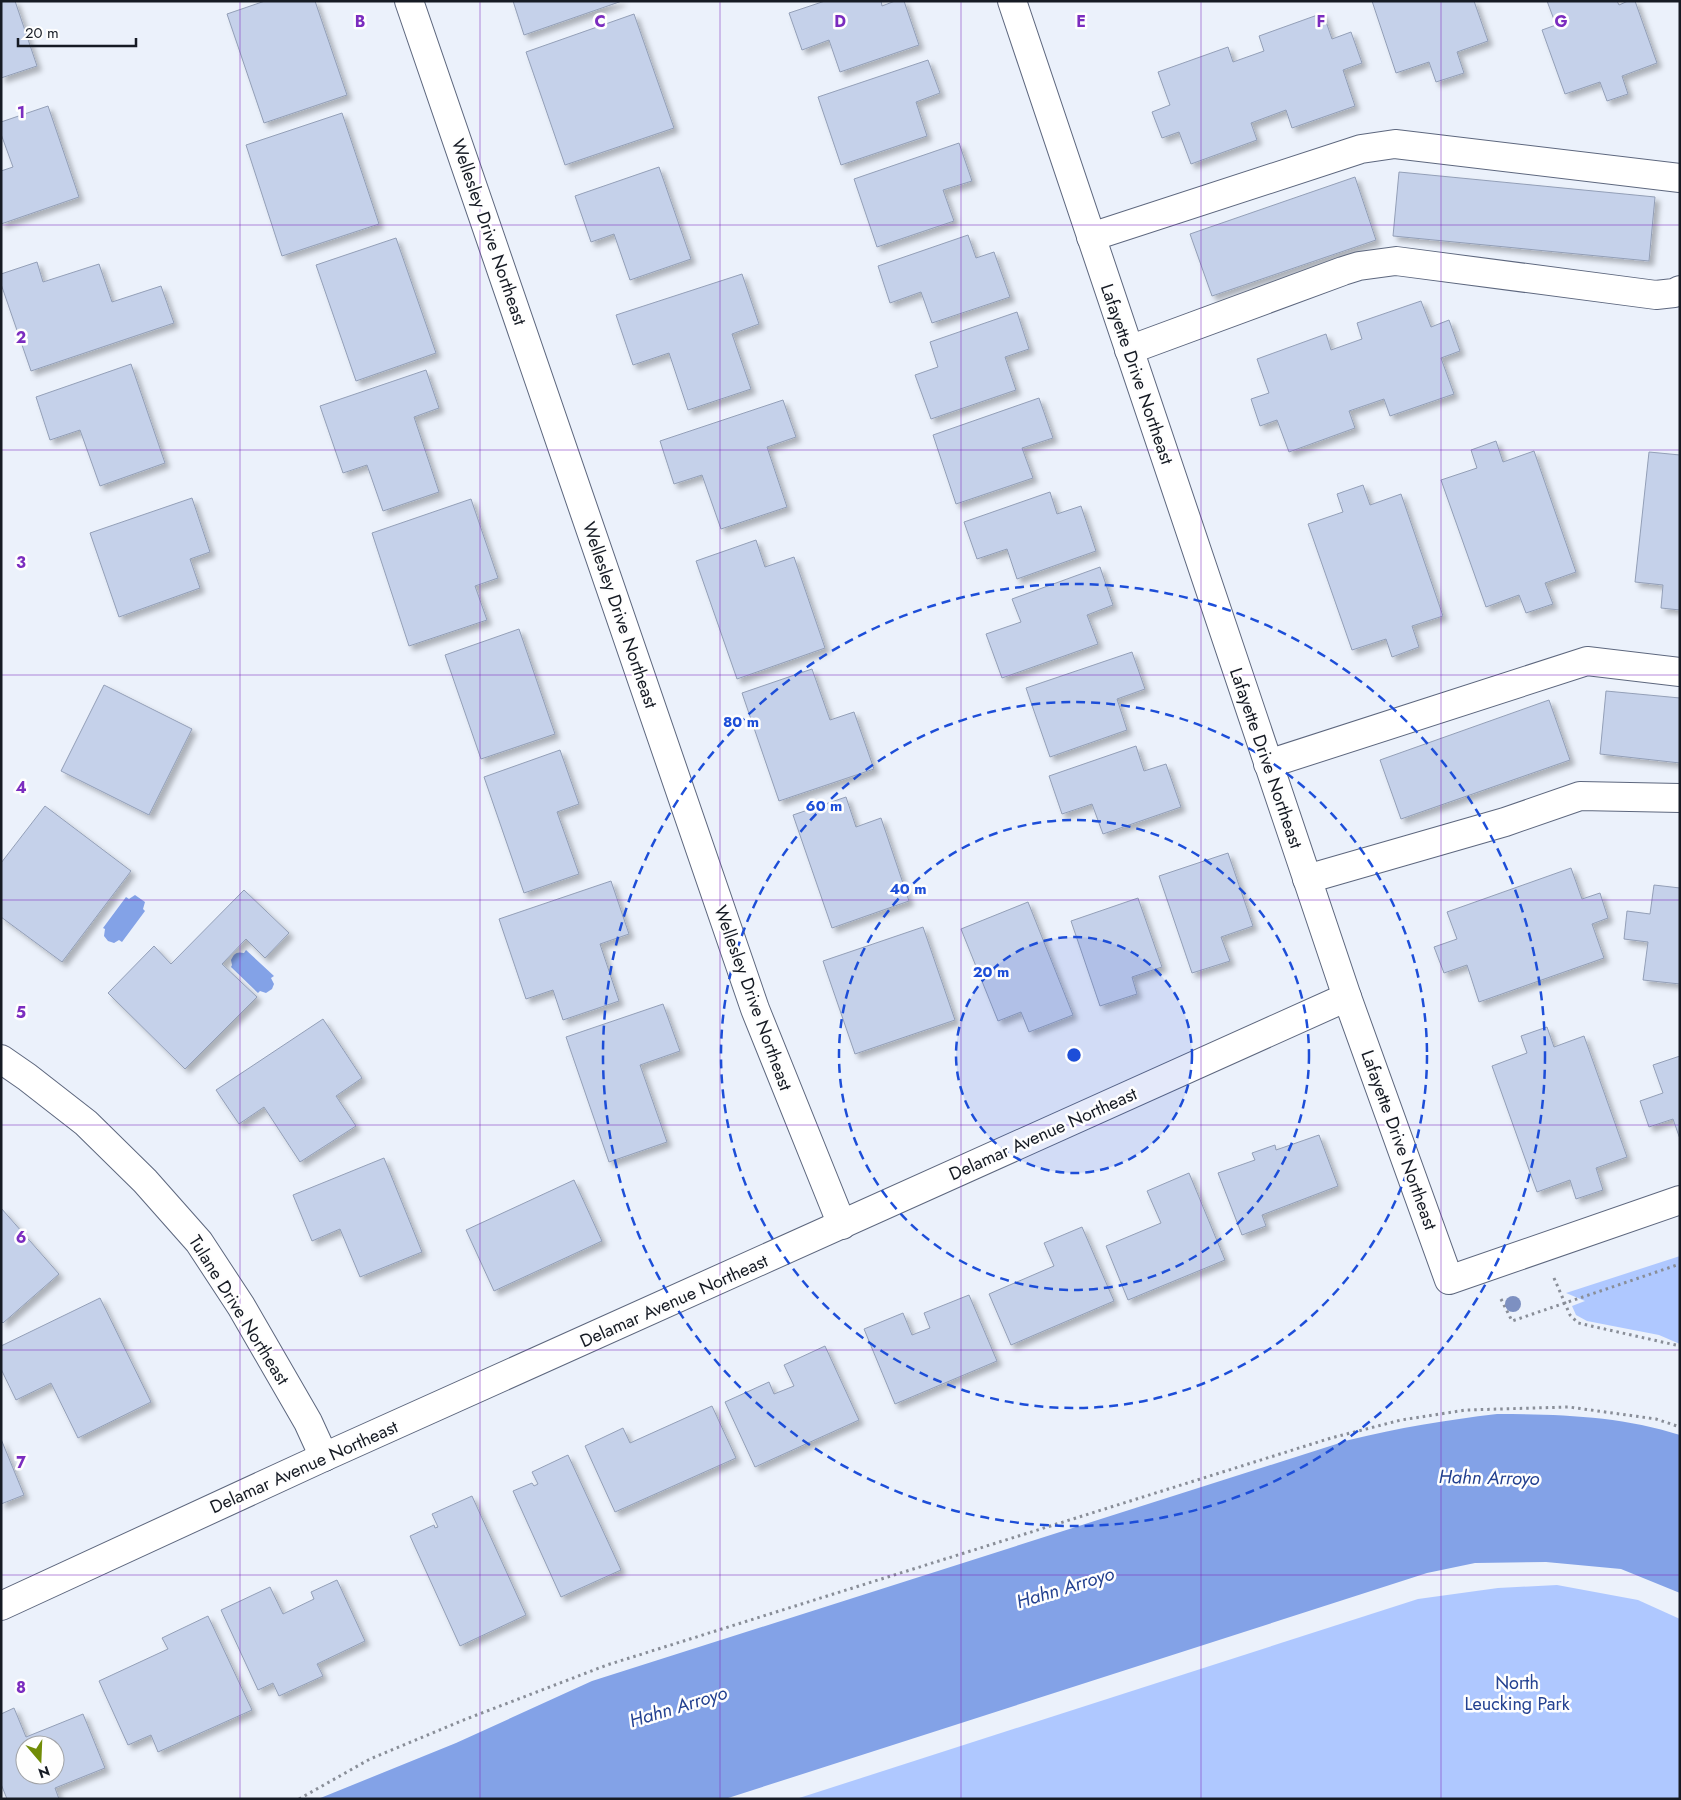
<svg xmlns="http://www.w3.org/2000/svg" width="1681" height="1800" font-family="Jost,sans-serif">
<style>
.green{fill:#afc8ff}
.water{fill:#83a2e7}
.building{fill:#c5d1ea;stroke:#939fb7;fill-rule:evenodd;filter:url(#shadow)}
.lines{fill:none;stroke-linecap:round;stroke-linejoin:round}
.minor-casing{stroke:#5d677e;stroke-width:30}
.path{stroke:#898e98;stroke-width:3;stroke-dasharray:2.5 4;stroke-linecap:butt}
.minor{stroke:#fff;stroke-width:28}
.tree{fill:#7d90c1}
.grid{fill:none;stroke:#7b2cbf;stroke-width:1;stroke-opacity:0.55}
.ring{fill:none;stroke:#1d4ed8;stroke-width:2.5;stroke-dasharray:9 6}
.labels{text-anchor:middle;stroke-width:5;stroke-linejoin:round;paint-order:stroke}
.street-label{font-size:18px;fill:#161b24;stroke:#fefefe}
.park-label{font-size:18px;fill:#234191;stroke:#fefefe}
.water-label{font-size:19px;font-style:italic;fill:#224090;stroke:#fefefe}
.grid-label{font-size:16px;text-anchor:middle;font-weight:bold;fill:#7b2cbf;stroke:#fefefe;stroke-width:5;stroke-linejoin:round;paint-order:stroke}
.centre{fill:#1d4ed8;stroke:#fefefe;stroke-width:2.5}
.ring-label{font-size:15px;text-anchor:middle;font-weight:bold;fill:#1d4ed8;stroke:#fefefe;stroke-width:5;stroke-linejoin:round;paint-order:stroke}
</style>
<defs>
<filter id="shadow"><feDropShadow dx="4.5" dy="4.5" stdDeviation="2.5" flood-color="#0004"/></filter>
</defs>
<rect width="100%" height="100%" fill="#ebf1fb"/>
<g class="green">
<path d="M1680,1256V1344L1659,1335L1587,1321L1576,1315L1572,1306L1585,1301L1566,1293Z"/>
<path d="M1557,1585L1638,1600L1680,1619V1799H796L1418,1599L1498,1588Z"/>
</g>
<g class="water">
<path d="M135,895L145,902L143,909L145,911L122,942L119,940L114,943L108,941L104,936L105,929L103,928L126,897L129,899Z"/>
<path d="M246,950L274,976L271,978L274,984L272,989L266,993L260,991L258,993L231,967L232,965L231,960C234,954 236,951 244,953Z"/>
<path d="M1497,1414C1558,1414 1621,1416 1680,1435V1593L1621,1569L1546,1562L1475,1563L1427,1573L725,1799H318L456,1743L592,1681L1349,1440C1398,1428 1446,1420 1497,1414Z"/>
</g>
<g class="building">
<path d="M1,1H15L37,66L1,78Z"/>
<path d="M265,1H315L347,95L264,123L227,14Z"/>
<path d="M513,1H622L524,35Z"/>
<path d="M825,1H881L882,6L895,1H904L919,45L840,72L829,40L802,50L789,13Z"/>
<path d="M1372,1H1474L1488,41L1457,52L1464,73L1436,82L1429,62L1396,73Z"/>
<path d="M1547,1H1617L1619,5L1628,1H1635L1657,63L1622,76L1628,94L1607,101L1600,82L1565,94L1542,30L1556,25Z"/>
<path d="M1323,13L1332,39L1351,32L1362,63L1343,70L1355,106L1292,128L1286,110L1251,123L1257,140L1191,164L1179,132L1162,138L1152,112L1170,105L1158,72L1228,47L1233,62L1264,51L1259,36Z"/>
<path d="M634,14L674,128L565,165L526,52Z"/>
<path d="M928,60L940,93L916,102L927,136L841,165L818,97Z"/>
<path d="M48,106L79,197L1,224V171L13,167L1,134V122Z"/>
<path d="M342,113L379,224L282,256L246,145Z"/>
<path d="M959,143L972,181L943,190L954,221L877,247L854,179Z"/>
<path d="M659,167L691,259L630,280L614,234L591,242L575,196Z"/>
<path d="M1399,172L1655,197L1649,261L1393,236Z"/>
<path d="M1355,177L1376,240L1212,296L1190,234Z"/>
<path d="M968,235L976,258L994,252L1010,297L932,323L921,292L890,303L878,266Z"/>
<path d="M396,238L436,353L356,381L316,265Z"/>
<path d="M37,262L43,282L99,264L112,302L161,286L174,323L31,371L1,284V274Z"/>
<path d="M742,274L759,324L732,334L751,389L688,410L669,353L633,365L616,315Z"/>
<path d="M1421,301L1431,327L1449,320L1460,351L1441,358L1454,394L1390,416L1384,399L1349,411L1355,428L1289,452L1277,420L1260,426L1251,399L1269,393L1257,359L1326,334L1331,350L1362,339L1357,323Z"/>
<path d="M1017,312L1029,349L1005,357L1016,390L931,419L915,375L938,367L930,342Z"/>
<path d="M131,364L165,463L100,486L80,430L50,440L36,397Z"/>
<path d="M426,370L439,408L414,417L439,492L383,511L367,465L343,473L320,406Z"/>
<path d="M1039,398L1053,438L1022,448L1033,478L956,504L933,435Z"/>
<path d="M783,400L796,437L767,447L787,507L721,529L702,475L674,484L660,441Z"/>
<path d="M1496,441L1503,462L1534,451L1576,572L1545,583L1553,604L1526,613L1519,595L1486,607L1441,480L1477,468L1471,450Z"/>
<path d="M1649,452L1680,455V610L1661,608L1663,585L1635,582Z"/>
<path d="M1363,485L1370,505L1401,494L1443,616L1412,626L1419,647L1392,657L1386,639L1352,650L1308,524L1343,512L1337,494Z"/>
<path d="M1050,492L1057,514L1081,506L1096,551L1017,579L1007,549L977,559L964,522Z"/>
<path d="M192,498L210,552L190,559L200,588L119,617L90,533Z"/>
<path d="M471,499L498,578L475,586L487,620L409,646L372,533Z"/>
<path d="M756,540L765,567L794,557L825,648L737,679L696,561Z"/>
<path d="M1100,567L1113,605L1087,615L1098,644L1002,678L986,634L1021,622L1012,599Z"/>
<path d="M519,629L555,734L481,759L445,655Z"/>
<path d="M1132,652L1145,689L1117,699L1127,730L1050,757L1026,688Z"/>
<path d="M812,669L830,720L854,712L874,769L779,801L742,693Z"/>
<path d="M104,685L192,729L149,815L61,771Z"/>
<path d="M1606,691L1680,698V763L1600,754Z"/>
<path d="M1549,700L1570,760L1401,819L1380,760Z"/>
<path d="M1136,746L1144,771L1166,764L1181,807L1103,834L1092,804L1062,814L1049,776Z"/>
<path d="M560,750L579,804L557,812L579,874L524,893L484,777Z"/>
<path d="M846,797L856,827L881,818L909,901L832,928L793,815Z"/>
<path d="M45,806L131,871L62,962L1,917V863Z"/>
<path d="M1228,853L1253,926L1221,937L1230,961L1192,973L1159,876Z"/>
<path d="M1571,868L1582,899L1600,893L1608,918L1592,924L1604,958L1479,1002L1467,965L1444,973L1434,947L1457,939L1447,912Z"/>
<path d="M611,881L629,934L600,944L619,1001L563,1020L553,990L526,999L499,919Z"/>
<path d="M1654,885L1680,888V984L1643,980L1648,942L1624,939L1627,911L1650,914Z"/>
<path d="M244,890L289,933L265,958L246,939L222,964L257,997L185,1069L108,993L154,946L171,964Z"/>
<path d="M1138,898L1162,967L1132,977L1137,994L1100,1006L1071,921Z"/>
<path d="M1028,902L1073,1015L1029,1032L1021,1012L998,1021L961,929Z"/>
<path d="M923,927L955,1020L855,1054L823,961Z"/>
<path d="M663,1004L680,1051L640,1065L667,1142L609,1162L566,1037Z"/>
<path d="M323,1019L362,1078L336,1096L356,1126L300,1162L264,1107L239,1124L216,1090Z"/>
<path d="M1547,1027L1554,1047L1584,1036L1627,1157L1596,1168L1603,1190L1576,1199L1570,1180L1537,1192L1492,1066L1527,1053L1521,1036Z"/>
<path d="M1680,1056V1139L1673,1119L1649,1127L1640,1101L1663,1093L1653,1065Z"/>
<path d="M1319,1135L1338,1186L1262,1215L1266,1226L1242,1235L1218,1173L1255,1160L1252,1153L1275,1145L1276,1150Z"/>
<path d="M384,1158L422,1252L360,1277L340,1229L312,1241L293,1195Z"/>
<path d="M1189,1173L1225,1260L1128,1300L1106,1246L1161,1223L1147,1191Z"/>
<path d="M574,1180L602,1241L494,1291L466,1230Z"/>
<path d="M1,1208L59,1274L3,1323L1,1321Z"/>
<path d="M1082,1227L1114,1301L1011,1345L989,1294L1054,1266L1044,1243Z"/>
<path d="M969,1295L997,1361L895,1404L864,1329L903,1313L912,1335L930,1328L924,1313Z"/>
<path d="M100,1298L151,1402L78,1438L51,1383L16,1400L1,1369V1346Z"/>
<path d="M825,1346L859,1420L755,1467L725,1402L769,1382L774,1394L794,1386L784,1365Z"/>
<path d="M712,1406L736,1458L615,1512L585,1446L623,1428L630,1443Z"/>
<path d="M1,1439L24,1495L1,1504Z"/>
<path d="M568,1455L621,1570L561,1597L513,1491L532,1483L534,1486L538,1484L532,1472Z"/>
<path d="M472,1496L526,1615L460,1646L410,1536L434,1525L435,1528L438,1527L432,1514Z"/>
<path d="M337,1580L365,1641L317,1664L323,1676L279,1696L273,1683L258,1690L221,1610L270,1587L283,1614L314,1599L311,1592Z"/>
<path d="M208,1616L252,1710L158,1752L151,1735L128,1745L99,1681L168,1649L162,1638Z"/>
<path d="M14,1708L26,1737L83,1714L105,1768L55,1788L59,1799H7L1,1784V1714ZM25,1745H55V1775H25Z"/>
</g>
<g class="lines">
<g class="minor-casing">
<g id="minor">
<path d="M409,1L755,1009L842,1225"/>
<path d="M1012,1L1347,997L1449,1280L1680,1200"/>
<path d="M1091,237L1361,149L1395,144L1680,178"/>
<path d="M1129,350L1343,271L1359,266L1396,261L1656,295L1674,293L1680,290"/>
<path d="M1268,764L1587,661L1680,672"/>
<path d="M1307,879L1505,822L1580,796L1680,798"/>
<path d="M1,1059L27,1077L86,1123L145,1181L199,1242L241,1306L308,1422L324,1457"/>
<path d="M1,1606L324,1457L1347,997"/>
</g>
</g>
<g class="path">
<path d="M1554,1278L1570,1315L1578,1323L1680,1346"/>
<path d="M1501,1299L1512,1321L1680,1264"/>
<path d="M299,1799L370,1759L461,1721L607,1665L1331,1438L1401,1420L1466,1410L1569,1407L1656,1419L1680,1427"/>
</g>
<use href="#minor" class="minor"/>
</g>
<circle class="tree" cx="1513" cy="1304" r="8"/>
<path class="grid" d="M240,1V1799M480,1V1799M720,1V1799M961,1V1799M1201,1V1799M1441,1V1799M1,225H1680M1,450H1680M1,675H1680M1,900H1680M1,1125H1680M1,1350H1680M1,1575H1680"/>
<circle cx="1074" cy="1055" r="118" fill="#1d4ed8" fill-opacity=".12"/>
<g class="ring">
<circle cx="1074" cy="1055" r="118"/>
<circle cx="1074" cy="1055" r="235"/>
<circle cx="1074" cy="1055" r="353"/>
<circle cx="1074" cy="1055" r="471"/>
</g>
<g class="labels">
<g class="street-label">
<text transform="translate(489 232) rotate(71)" y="6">Wellesley Drive Northeast</text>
<text transform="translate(1137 374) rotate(71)" y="6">Lafayette Drive Northeast</text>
<text transform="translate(620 615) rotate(71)" y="6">Wellesley Drive Northeast</text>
<text transform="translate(1266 758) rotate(71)" y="6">Lafayette Drive Northeast</text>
<text transform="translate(753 998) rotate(70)" y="6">Wellesley Drive Northeast</text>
<text transform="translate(1043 1134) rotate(-24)" y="6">Delamar Avenue Northeast</text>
<text transform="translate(1399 1140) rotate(70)" y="6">Lafayette Drive Northeast</text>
<text transform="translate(674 1301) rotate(-24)" y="6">Delamar Avenue Northeast</text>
<text transform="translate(239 1310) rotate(58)" y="6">Tulane Drive Northeast</text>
<text transform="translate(304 1467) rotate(-24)" y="6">Delamar Avenue Northeast</text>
</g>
<g class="park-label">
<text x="1517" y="1689">North<tspan x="1517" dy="21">Leucking Park</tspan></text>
</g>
<g class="water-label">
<text transform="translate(1489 1477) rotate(1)" y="7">Hahn Arroyo</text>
<text transform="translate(1065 1587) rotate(-17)" y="7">Hahn Arroyo</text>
<text transform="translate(678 1706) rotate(-17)" y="7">Hahn Arroyo</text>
</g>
</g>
<g class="grid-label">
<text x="360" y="27">B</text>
<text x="600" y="27">C</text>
<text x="840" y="27">D</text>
<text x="1081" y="27">E</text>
<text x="1321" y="27">F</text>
<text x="1561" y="27">G</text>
<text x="21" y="118">1</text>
<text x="21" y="343">2</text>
<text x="21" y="568">3</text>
<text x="21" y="793">4</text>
<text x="21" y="1018">5</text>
<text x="21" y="1243">6</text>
<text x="21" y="1468">7</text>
<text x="21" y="1693">8</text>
</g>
<circle cx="1074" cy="1055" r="8" class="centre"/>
<g class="ring-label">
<text x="741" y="727">80 m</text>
<text x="824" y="811">60 m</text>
<text x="908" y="894">40 m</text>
<text x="991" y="977">20 m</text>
</g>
<rect width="1681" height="1800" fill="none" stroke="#161b24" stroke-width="5"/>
<g transform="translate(40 1760) rotate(161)"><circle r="24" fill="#fefefe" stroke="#a1a3a7"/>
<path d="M0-4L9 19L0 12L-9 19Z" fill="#718c07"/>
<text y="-8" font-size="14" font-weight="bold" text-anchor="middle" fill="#161b24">N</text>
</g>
<path d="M18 38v8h118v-8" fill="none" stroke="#161b24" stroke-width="2.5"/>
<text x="25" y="38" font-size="15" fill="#161b24" stroke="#fefefe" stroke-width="4" paint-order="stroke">20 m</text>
</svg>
